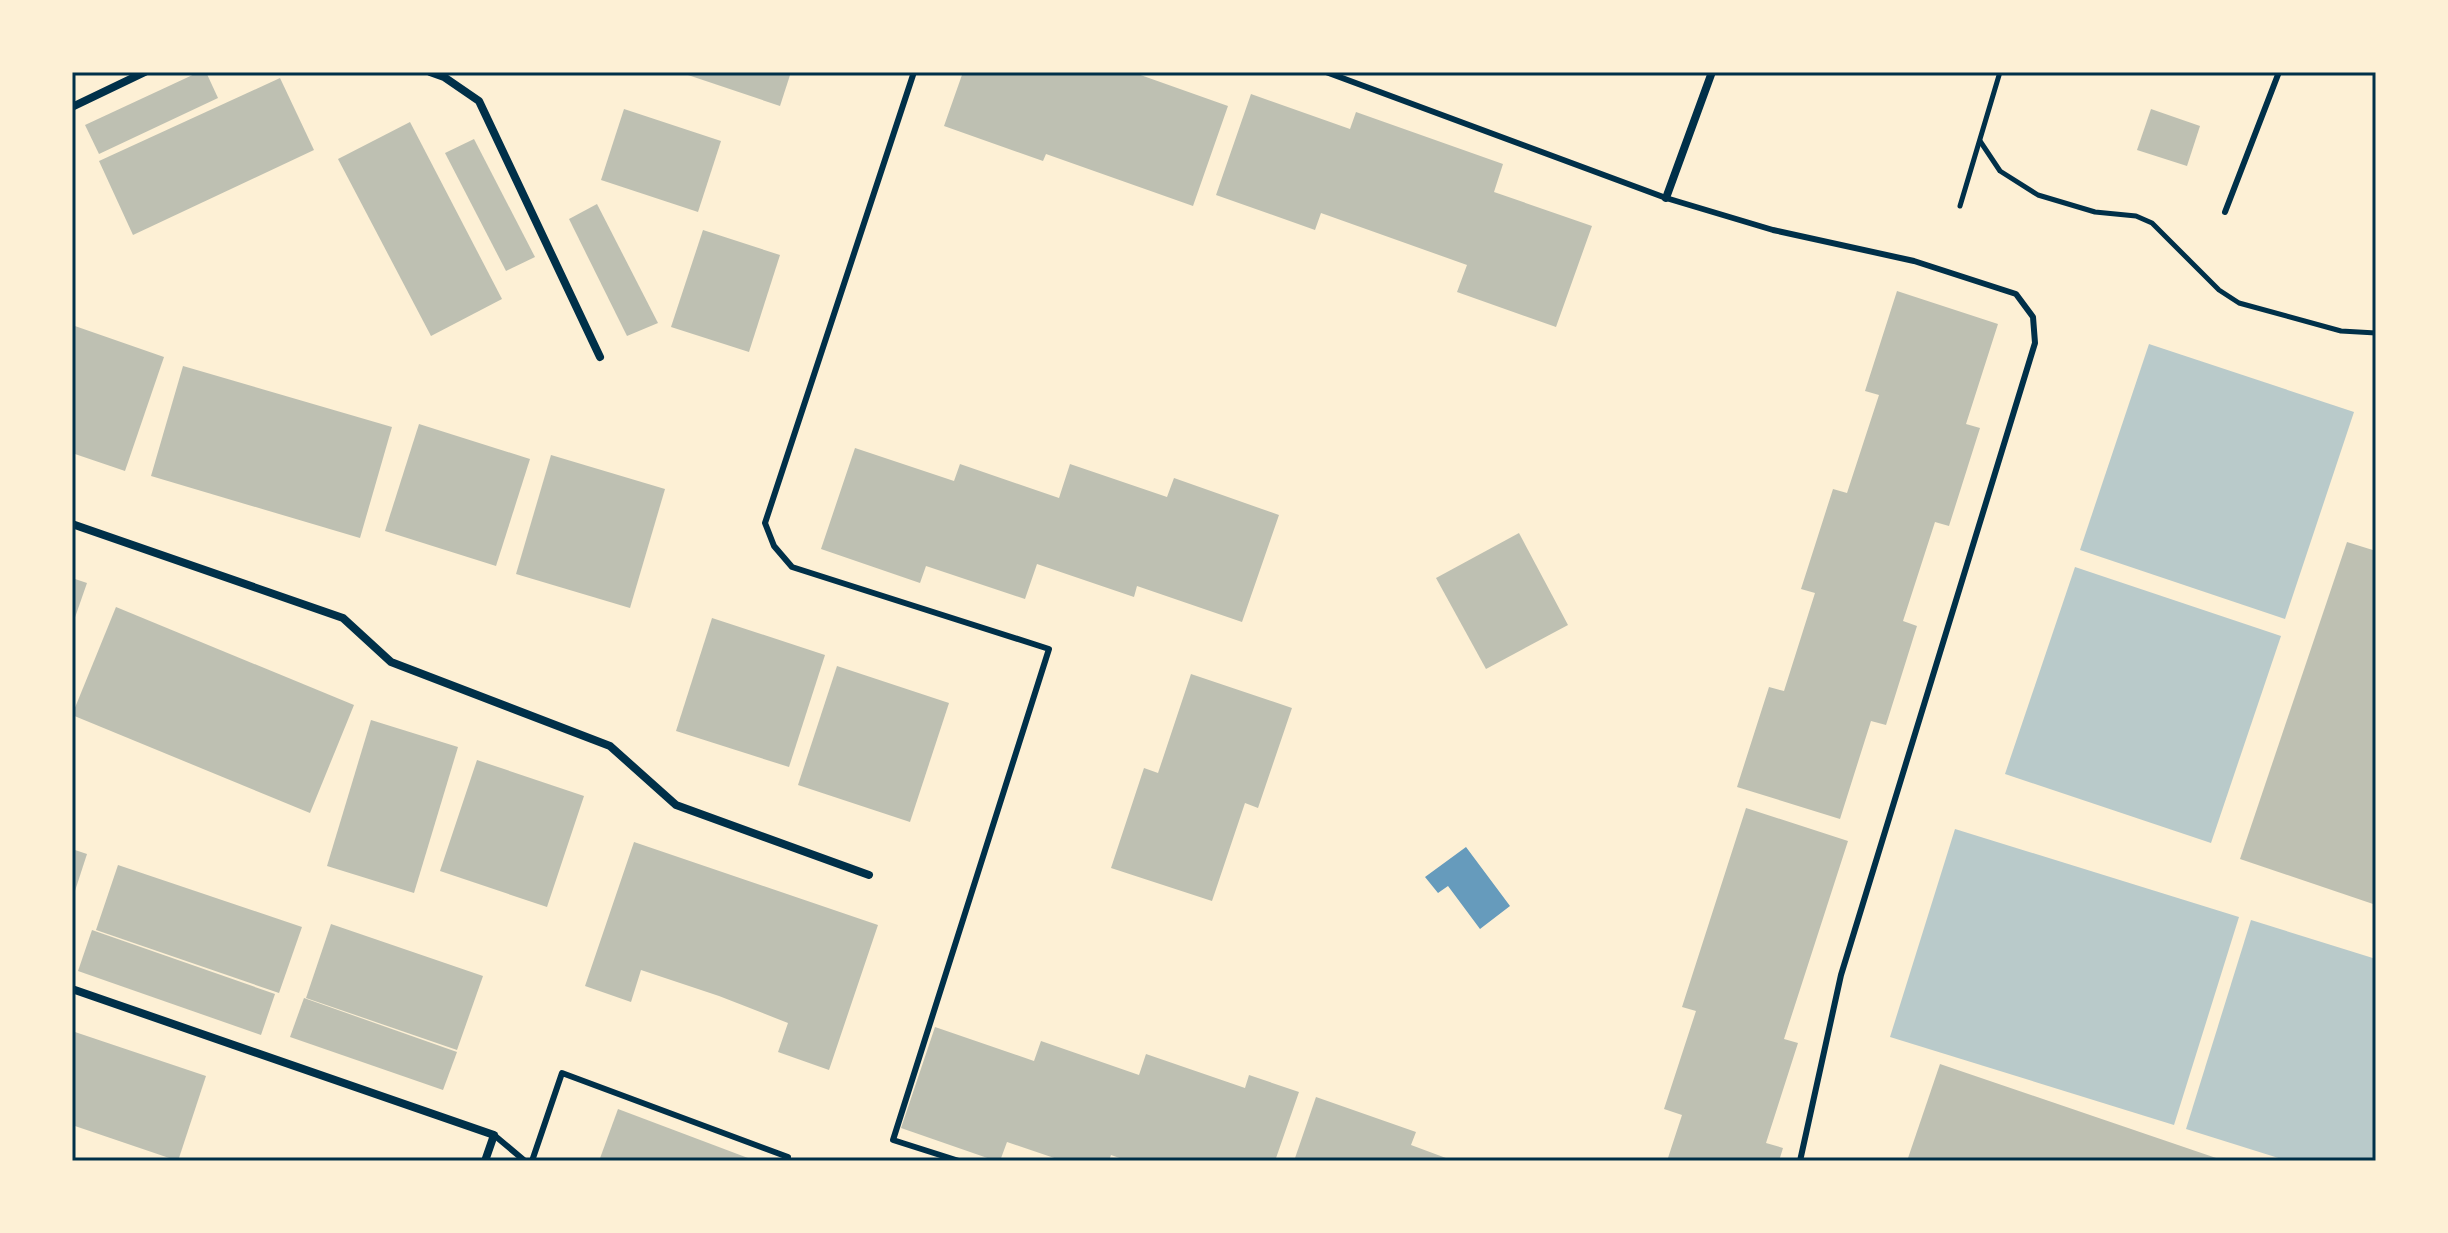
<svg xmlns="http://www.w3.org/2000/svg" width="2448" height="1233" font-family="'Space Grotesk',sans-serif">
<style>
.green{fill:#b9caca}
.water{fill:#669bbc}
.building{fill:#bec0b2}
.lines{fill:none;stroke-linecap:round;stroke-linejoin:round}
.path{stroke:#003049;stroke-width:5}
.service{stroke:#003049;stroke-width:6}
.minor{stroke:#003049;stroke-width:8}
.neatline{fill:none;stroke:#003049;stroke-width:3}
</style>
<rect width="100%" height="100%" fill="#fdf0d5"/>
<g class="green">
<path d="M2149,344L2354,412L2285,619L2080,550Z"/>
<path d="M2075,567L2281,636L2211,843L2005,774Z"/>
<path d="M1955,829L2239,917L2174,1125L1890,1037Z"/>
<path d="M2251,920L2376,959V1161H2288L2186,1129Z"/>
</g>
<path class="water" d="M1466,847L1510,906L1480,929L1448,886L1438,893L1425,877Z"/>
<g class="building">
<path d="M199,72H206L218,98L99,154L85,125Z"/>
<path d="M679,72H791L780,106Z"/>
<path d="M963,72H1132L1228,106L1193,206L1046,154L1043,161L944,126Z"/>
<path d="M280,78L314,150L133,235L99,161Z"/>
<path d="M1251,94L1350,129L1356,112L1503,164L1494,192L1592,226L1556,327L1457,292L1467,265L1321,213L1315,230L1216,195Z"/>
<path d="M624,109L721,141L698,212L601,180Z"/>
<path d="M2151,109L2200,126L2187,166L2137,150Z"/>
<path d="M410,122L502,299L431,336L338,159Z"/>
<path d="M474,139L535,257L506,271L445,153Z"/>
<path d="M597,204L658,323L627,336L569,219Z"/>
<path d="M703,230L780,255L749,352L671,327Z"/>
<path d="M1897,291L1998,324L1966,424L1980,428L1949,526L1935,522L1903,621L1917,626L1886,725L1871,721L1840,819L1737,787L1769,687L1784,691L1815,593L1801,589L1833,489L1847,493L1879,395L1865,391Z"/>
<path d="M72,325L164,357L125,471L72,453Z"/>
<path d="M183,366L392,427L360,538L151,476Z"/>
<path d="M419,424L530,459L496,566L385,531Z"/>
<path d="M855,448L954,481L960,464L1059,498L1070,464L1167,497L1174,478L1279,515L1242,622L1137,586L1134,597L1037,564L1025,599L926,566L920,583L821,549Z"/>
<path d="M551,455L665,489L630,608L516,574Z"/>
<path d="M1519,533L1568,625L1486,669L1436,578Z"/>
<path d="M2347,542L2376,551V905L2240,859Z"/>
<path d="M72,578L87,583L72,626Z"/>
<path d="M116,607L354,705L310,813L72,715Z"/>
<path d="M712,618L825,655L789,767L676,731Z"/>
<path d="M837,666L949,703L910,822L798,785Z"/>
<path d="M1191,674L1292,708L1258,808L1245,803L1212,901L1111,868L1144,768L1158,773Z"/>
<path d="M371,720L458,747L414,893L327,866Z"/>
<path d="M477,760L584,796L547,907L440,871Z"/>
<path d="M1746,808L1848,841L1784,1039L1798,1043L1766,1143L1783,1148L1779,1161H1667L1682,1115L1664,1109L1696,1011L1682,1007Z"/>
<path d="M634,842L878,925L829,1070L778,1052L788,1023L719,996L641,970L631,1002L585,986Z"/>
<path d="M72,849L87,854L73,897H72Z"/>
<path d="M118,865L302,927L279,993L96,930Z"/>
<path d="M331,924L483,976L457,1050L306,998Z"/>
<path d="M92,930L275,994L261,1035L78,971Z"/>
<path d="M304,998L457,1052L443,1090L290,1037Z"/>
<path d="M935,1027L1034,1061L1041,1041L1139,1075L1146,1054L1245,1088L1249,1075L1299,1092L1275,1161H1128L1111,1155L1109,1161H1063L1007,1142L1000,1161H996L901,1128Z"/>
<path d="M72,1031L206,1076L178,1161L72,1125Z"/>
<path d="M1940,1064L2222,1160V1161H1907Z"/>
<path d="M1316,1097L1416,1132L1411,1145L1454,1161H1294Z"/>
<path d="M618,1109L756,1161H599Z"/>
</g>
<g class="lines">
<g class="path">
<path d="M1980,141L2000,171L2038,195L2095,212L2136,216L2152,223L2219,290L2239,303L2341,331L2376,333"/>
<path d="M1960,206L2000,72"/>
</g>
<g class="service">
<path d="M914,72L765,523L774,546L792,567L1049,649L893,1140L959,1161"/>
<path d="M1326,72L1666,198L1773,230L1914,261L2016,294L2033,317L2035,343L1841,975L1800,1161"/>
<path d="M2225,212L2279,72"/>
<path d="M494,1135L525,1161"/>
<path d="M532,1161L562,1073L788,1157L786,1161"/>
</g>
<g class="minor">
<path d="M430,72L444,77L479,101L600,357"/>
<path d="M72,107L145,72"/>
<path d="M1666,198L1712,72"/>
<path d="M72,524L343,618L391,662L610,746L676,805L869,875"/>
<path d="M72,989L494,1135L485,1161"/>
</g>
</g>
<rect width="2448" height="1233" fill="none" stroke="#fdf0d5" stroke-width="148"/>
<rect x="74" y="74" width="2300" height="1085" class="neatline"/>
</svg>
